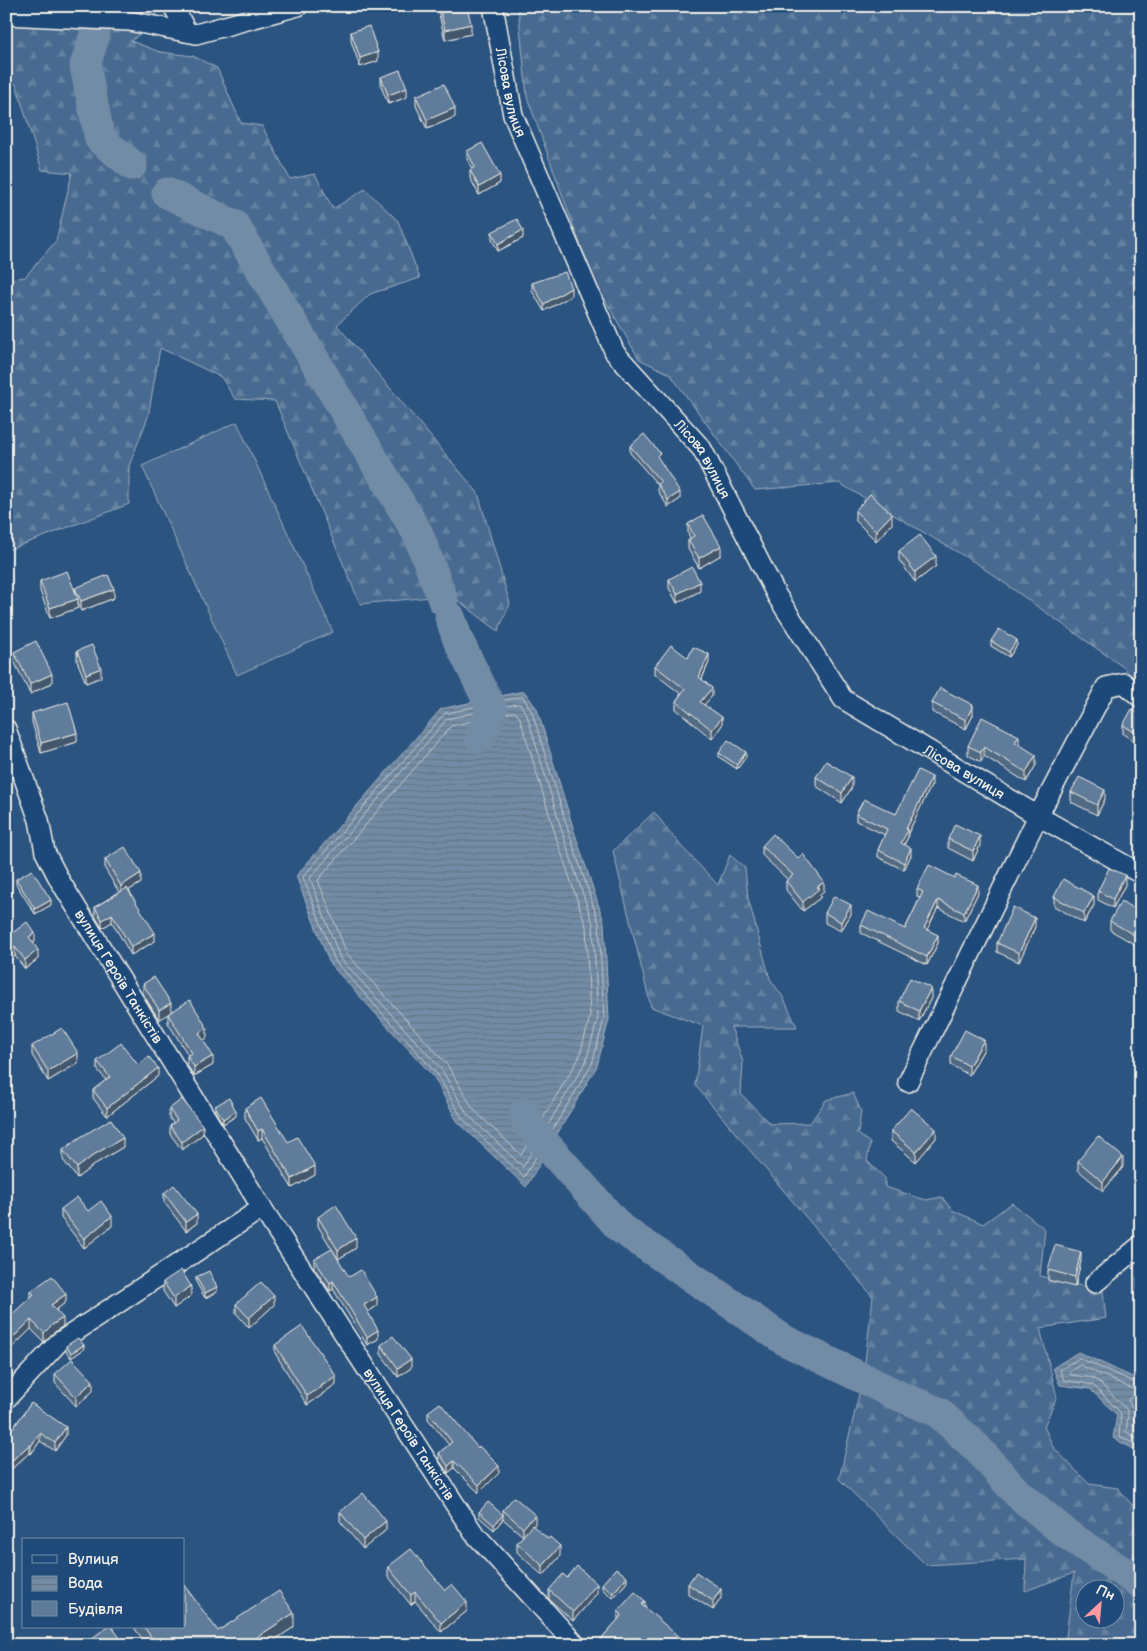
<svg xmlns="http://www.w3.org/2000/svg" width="1147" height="1651" font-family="'Balsamiq Sans',sans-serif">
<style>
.forest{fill:url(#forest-firs);stroke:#9eaebc;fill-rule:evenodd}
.garden{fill:#496b90;stroke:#9eaebc}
.water{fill:url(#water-rules);stroke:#a7b4c0}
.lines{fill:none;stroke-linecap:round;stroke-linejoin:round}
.shore{stroke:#c0c9ce;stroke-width:1}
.river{stroke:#738ca6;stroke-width:31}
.minor-casing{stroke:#f4f1e8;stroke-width:22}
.minor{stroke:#1f4a7a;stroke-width:19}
.wall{fill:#516a84;stroke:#f4f1e8}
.shaded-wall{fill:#42566c;stroke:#f4f1e8}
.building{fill:#5e7b9a;stroke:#f4f1e8}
.labels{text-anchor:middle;stroke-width:4;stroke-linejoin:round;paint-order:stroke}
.street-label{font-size:14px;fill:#f4f1e8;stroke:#1f4a7a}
</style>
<defs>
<pattern id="forest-firs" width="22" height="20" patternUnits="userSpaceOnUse" patternTransform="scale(1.25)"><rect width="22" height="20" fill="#496b90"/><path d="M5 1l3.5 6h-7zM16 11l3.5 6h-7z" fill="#6481a0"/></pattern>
<pattern id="water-rules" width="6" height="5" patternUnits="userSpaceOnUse" patternTransform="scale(1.25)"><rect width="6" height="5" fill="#738ca6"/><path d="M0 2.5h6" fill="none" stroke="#647484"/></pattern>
</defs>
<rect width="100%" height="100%" fill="#2c5481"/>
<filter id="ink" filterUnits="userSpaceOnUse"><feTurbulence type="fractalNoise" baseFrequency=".02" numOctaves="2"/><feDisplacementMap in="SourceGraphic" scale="10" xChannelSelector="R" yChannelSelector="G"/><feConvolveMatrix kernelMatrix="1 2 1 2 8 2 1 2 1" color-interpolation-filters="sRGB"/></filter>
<g filter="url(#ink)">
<g class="forest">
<path d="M16,6H159L151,25L131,41L160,52L193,56L217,68L241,123L262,126L290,179L315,174L333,209L365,189L398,221L420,278L370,294L337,325L478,493L510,604L498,631L451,595L360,604L275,401L235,399L221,377L160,348L148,417L129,466V504L6,551V280L25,277L56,241L72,173L42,170L16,84H6V10Z"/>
<path d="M518,6H1141V686L1123,667L976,563L839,483L755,490L670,374L639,359L592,277L527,97Z"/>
<path d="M654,812L681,846L718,885L730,855L745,868L748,898L770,979L783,997L797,1027H731L743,1062L741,1094L770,1124L810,1123L826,1100L853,1093L861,1111L858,1134L870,1143L867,1161L885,1178V1187L926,1200L942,1197L952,1210L983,1224L1012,1203L1045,1229L1040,1276L1103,1291L1106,1318L1040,1328L1057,1397L1044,1426L1053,1447L1089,1484L1118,1488L1131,1504L1141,1507V1645H1065L1074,1573L1025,1591L1026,1559L926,1565L839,1479L863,1377L873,1297L695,1085L703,1026L651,1007L613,851ZM1084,1588H1114V1618H1084Z"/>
</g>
<path class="garden" d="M237,422L333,632L237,675L142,466Z"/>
<g class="water">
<path d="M524,691L537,709L575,834L604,922L609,1019L597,1066L526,1187L457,1121L434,1077L330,964L296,876L441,709Z"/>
<path d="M1078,1352L1141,1381V1453L1113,1438L1117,1415L1090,1389L1060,1385L1053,1368Z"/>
</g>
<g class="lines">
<g class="shore">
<path d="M520,697H523L532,712L570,836L599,923L604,1019L592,1064L524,1177L462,1118L437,1074L335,961L303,877L444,714Z"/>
<path d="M517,704H520L527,715L564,838L593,924L598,1018L586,1061L523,1167L467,1114L442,1070L340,958L310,878L447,719Z"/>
<path d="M514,712L516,713L520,718L557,840L586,926L590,1017L579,1058L521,1155L473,1109L448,1066L347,954L318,880L451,726Z"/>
<path d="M1141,1385L1079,1358L1060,1370L1064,1380L1093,1385L1121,1413L1119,1436L1141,1447"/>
<path d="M1141,1391L1135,1390L1080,1365L1069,1372L1071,1375L1093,1378L1098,1381L1127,1410L1128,1416L1126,1432L1141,1440"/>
<path d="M1141,1399L1131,1397L1128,1400L1135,1413L1134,1428L1141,1432"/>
</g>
<g class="river">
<path d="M103,9L104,6"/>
<path d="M95,34L85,66L100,139L132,165"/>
<path d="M167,193L234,225L418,534L443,600"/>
<path d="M450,617L458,640L492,709L480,738"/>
<path d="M525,1112L528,1124L620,1228L784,1340L897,1395L938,1412L976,1447L1017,1493L1065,1533L1141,1584"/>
</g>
<g class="minor-casing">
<g id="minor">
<path d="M173,6L187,32"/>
<path id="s1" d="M493,6L513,115L615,353L702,449L777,596L843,699L1038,816L1141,874"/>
<path d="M6,15L129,21L196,34L298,6"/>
<path id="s2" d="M6,729L39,820L45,852L60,881L262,1208L473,1532L576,1645"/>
<path d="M908,1082L1038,816L1106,687L1124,683L1141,698"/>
<path d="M1095,1283L1141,1245"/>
<path d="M6,1399L58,1343L262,1208"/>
</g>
</g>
<use href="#minor" class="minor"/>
</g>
<g class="wall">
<path d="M437,6H467L471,34L445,40Z"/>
<path d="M351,32L378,61L360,67L351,41Z"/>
<path d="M381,77L407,97L388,104L381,86Z"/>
<path d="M416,96L455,117L427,129L416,106Z"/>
<path d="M467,151L500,183L479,195L470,178V170L472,169L467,159Z"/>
<path d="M492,232L523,238L498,251L492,240Z"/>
<path d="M532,283L571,296L544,311L532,291Z"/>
<path d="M630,446L660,461L680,499L668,507L658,491V485L630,453Z"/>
<path d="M855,511L892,524L876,541L855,520Z"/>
<path d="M688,524L721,555L699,568L688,549V540L690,538L688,533Z"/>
<path d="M899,551L936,566L915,582L899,560Z"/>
<path d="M669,579L700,591L677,603L669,588Z"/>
<path d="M40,581L75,592V588L114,598L81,611L78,603V608L50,618L40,591Z"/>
<path d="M991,641L1017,645L1009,657L991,646Z"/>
<path d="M77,651L101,677L86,683L77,661Z"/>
<path d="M14,652L52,683L30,694L14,661Z"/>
<path d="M688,658L709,662L702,679L712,696L704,705L722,725L712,739L676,709V701L681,694L655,674V666Z"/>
<path d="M932,703L973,715L966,729L932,712Z"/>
<path d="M32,713L77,742L41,753L32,722Z"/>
<path d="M1141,715V746L1123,734V725Z"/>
<path d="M1019,745L1036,765L1026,782L984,756L981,762L968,755V746Z"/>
<path d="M719,753L746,757L737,769L719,757Z"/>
<path d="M816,777L852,787L842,803L816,786Z"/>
<path d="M932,784L908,833V837L904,845L911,855L904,870L878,857V850L885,835L856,821V814H896Z"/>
<path d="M1071,792L1105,799L1097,815L1071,802Z"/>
<path d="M948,839L980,845L973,861L948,848Z"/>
<path d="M762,846L824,891L820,894V898L803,911L786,890V881L788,880L762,855Z"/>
<path d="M105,859L141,883L129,890L155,941L131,955L112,922L102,928L95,916V907L119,892L105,869Z"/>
<path d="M16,879L51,905L35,914L16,884Z"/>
<path d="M1125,885L1113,908L1098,900V891Z"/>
<path d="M917,889L978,893L964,921L938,908L927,929L938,943L927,965L861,933V925L905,929L920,898L917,897Z"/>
<path d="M1054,897L1094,905L1084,923L1054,906Z"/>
<path d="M825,913L851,914L841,931L825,923Z"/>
<path d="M1141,913V948L1110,930V921Z"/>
<path d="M1035,927L1019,962L997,952V943Z"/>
<path d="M6,938L35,942L33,943L38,959L25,969L15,956Z"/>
<path d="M143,984L171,1012L207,1038L203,1040L213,1065L194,1076L187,1065V1056L188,1055L168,1023V1014L159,1020L143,994Z"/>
<path d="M931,998L919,1021L899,1011V1001Z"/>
<path d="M32,1046L78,1063L48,1081L32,1055Z"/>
<path d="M984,1049L969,1075L951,1065V1056Z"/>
<path d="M97,1061L158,1076L107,1116L93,1098V1090L106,1080L97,1069Z"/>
<path d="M215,1106L236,1116L223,1124L215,1111Z"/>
<path d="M245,1108L315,1175L292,1188L262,1138L258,1140L245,1118Z"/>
<path d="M169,1109L203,1134L182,1150L170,1134V1126L173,1123L169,1117Z"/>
<path d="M891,1131L936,1138L916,1162L891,1141Z"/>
<path d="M123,1147L95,1164L77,1178L63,1160V1150Z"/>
<path d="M1078,1161L1123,1167L1103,1191L1078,1170Z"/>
<path d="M1141,1188V1207L1135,1204V1200Z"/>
<path d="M164,1193L197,1223L186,1231L164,1202Z"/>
<path d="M61,1209L88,1211L112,1226L84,1248L61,1218Z"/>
<path d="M318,1217L356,1248L338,1259L318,1226Z"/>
<path d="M314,1259L349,1277L377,1306L368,1312L378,1339L367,1345L333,1289L330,1291L314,1268Z"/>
<path d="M1081,1261L1075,1287L1048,1280V1270Z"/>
<path d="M1141,1272V1292L1137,1290V1278Z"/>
<path d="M196,1277L217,1292L205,1298L196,1282Z"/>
<path d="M163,1282L191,1296L174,1308L163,1291Z"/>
<path d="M31,1291L66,1302L56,1310L63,1326L52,1334L44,1342L31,1329L6,1353L31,1296Z"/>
<path d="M236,1304L274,1305L249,1328L236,1313Z"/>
<path d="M275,1345L336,1384L322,1394V1395L307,1405L275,1353Z"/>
<path d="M381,1345L411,1368L398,1377L381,1354Z"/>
<path d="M66,1346L84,1349L71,1358L66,1351Z"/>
<path d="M55,1374L93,1391L76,1406L55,1383Z"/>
<path d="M31,1403L66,1435L55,1451L40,1441L31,1454L29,1453L6,1474V1438Z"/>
<path d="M428,1412L499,1473L479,1493L454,1468L448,1473L439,1460V1453L449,1445L428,1419Z"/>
<path d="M503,1510L535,1524L533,1526L560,1556L543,1576L517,1552V1543L523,1536L503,1519L494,1530L479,1517V1512L503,1515Z"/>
<path d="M340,1512L386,1530L363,1549L340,1521Z"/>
<path d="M388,1567L445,1590L467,1611L441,1632L415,1601L411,1605L388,1576Z"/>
<path d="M567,1578L597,1593L573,1621L549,1599V1590Z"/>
<path d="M627,1582L613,1598L602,1589V1584Z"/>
<path d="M688,1584L721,1598L713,1610L688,1594Z"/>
<path d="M645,1608L680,1645H601V1639L618,1620V1611Z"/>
<path d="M135,1627H184L218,1631L294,1627L267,1645H147L135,1629Z"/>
</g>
<g class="shaded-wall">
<path d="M471,24V34L445,40V30Z"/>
<path d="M378,52V61L360,67V58Z"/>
<path d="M407,88V97L388,104V95Z"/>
<path d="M455,108V117L427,129V120Z"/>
<path d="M500,175V183L479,195V187Z"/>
<path d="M11,223V232L6,233V224Z"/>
<path d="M523,230V238L498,251V244Z"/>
<path d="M571,288V296L544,311V304Z"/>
<path d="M680,492V499L668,507V500Z"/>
<path d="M892,514V524L876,541V531Z"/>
<path d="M721,546V555L699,568V558Z"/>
<path d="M936,556V566L915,582V572Z"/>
<path d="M700,582V591L677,603V594Z"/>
<path d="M114,589V598L81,611V601Z"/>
<path d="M78,599V608L50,618V608Z"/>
<path d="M10,631V636L6,637V632Z"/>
<path d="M1017,640V645L1009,657V652Z"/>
<path d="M709,654V662L699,685V677Z"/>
<path d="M101,668V677L86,683V674Z"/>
<path d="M52,674V683L30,694V684Z"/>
<path d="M712,688V696L700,710V702Z"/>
<path d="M973,705V715L966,729V720Z"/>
<path d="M722,717V725L712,739V730Z"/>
<path d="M77,733V742L41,753V743Z"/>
<path d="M1019,736V745L1015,742Z"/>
<path d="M984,747V756L981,762V752Z"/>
<path d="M746,752V757L737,769V765Z"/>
<path d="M1036,755V765L1026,782V772Z"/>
<path d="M852,777V787L842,803V793Z"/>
<path d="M932,777V784L908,833V837L901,850V843L906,829Z"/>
<path d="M1105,790V799L1097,815V805Z"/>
<path d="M980,836V845L973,861V851Z"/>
<path d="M911,848V855L904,870V863Z"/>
<path d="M141,873V883L121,895V886Z"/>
<path d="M1125,875V885L1113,908V899Z"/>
<path d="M824,882V891L820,894V898L803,911V902L817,887Z"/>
<path d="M978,885V893L964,921V913Z"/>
<path d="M1094,896V905L1084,923V913Z"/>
<path d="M51,900V905L35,914V909Z"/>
<path d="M938,900V908L924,936V928Z"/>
<path d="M851,905V914L841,931V922Z"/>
<path d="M112,914V922L102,928V920Z"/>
<path d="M1035,918V927L1019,962V953Z"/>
<path d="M35,933V942L29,946V937Z"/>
<path d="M155,933V941L131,955V947Z"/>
<path d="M938,935V943L927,965V957Z"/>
<path d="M15,947V956L6,963V953Z"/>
<path d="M38,950V959L25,969V960Z"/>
<path d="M931,988V998L919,1021V1011Z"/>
<path d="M171,1003V1012L159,1020V1010Z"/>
<path d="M207,1028V1038L199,1043V1033Z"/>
<path d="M984,1040V1049L969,1075V1066Z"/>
<path d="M78,1053V1063L48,1081V1071Z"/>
<path d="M213,1056V1065L194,1076V1067Z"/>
<path d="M158,1068V1076L107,1116V1108Z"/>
<path d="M236,1111V1116L223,1124V1119Z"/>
<path d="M203,1126V1134L182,1150V1142Z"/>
<path d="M262,1129V1138L258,1140V1131Z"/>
<path d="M936,1129V1138L916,1162V1152Z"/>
<path d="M123,1138V1147L95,1164L77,1178V1168L95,1154Z"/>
<path d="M1123,1157V1167L1103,1191V1182Z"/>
<path d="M315,1166V1175L292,1188V1179Z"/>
<path d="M197,1214V1223L186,1231V1222Z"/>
<path d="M112,1216V1226L84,1248V1239Z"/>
<path d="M356,1238V1248L338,1259V1250Z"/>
<path d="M1081,1252V1261L1075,1287V1277Z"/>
<path d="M333,1281V1289L330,1291V1283Z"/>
<path d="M191,1286V1296L174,1308V1298Z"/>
<path d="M217,1287V1292L205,1298V1293Z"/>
<path d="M66,1294V1302L51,1314V1305Z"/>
<path d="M274,1296V1305L249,1328V1318Z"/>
<path d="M377,1297V1306L364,1314V1305Z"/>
<path d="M63,1318V1326L52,1334L44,1342V1333L52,1325Z"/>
<path d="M31,1320V1329L6,1353V1344Z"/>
<path d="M378,1330V1339L367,1345V1337Z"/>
<path d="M84,1345V1349L71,1358V1353Z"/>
<path d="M411,1359V1368L398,1377V1368Z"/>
<path d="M336,1376V1384L322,1394V1395L307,1405V1396Z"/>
<path d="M93,1381V1391L76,1406V1397Z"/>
<path d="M66,1427V1435L55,1451V1443Z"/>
<path d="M40,1433V1441L31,1454V1446Z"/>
<path d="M29,1445V1453L6,1474V1466Z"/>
<path d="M454,1461V1468L448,1473V1466Z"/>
<path d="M499,1466V1473L479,1493V1485Z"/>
<path d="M503,1515V1519L494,1530V1525Z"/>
<path d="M535,1515V1524L523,1537V1528Z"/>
<path d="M386,1521V1530L363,1549V1540Z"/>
<path d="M560,1546V1556L543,1576V1566Z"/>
<path d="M627,1577V1582L613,1598V1593Z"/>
<path d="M597,1584V1593L573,1621V1612Z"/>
<path d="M721,1589V1598L713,1610V1601Z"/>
<path d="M415,1592V1601L411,1605V1595Z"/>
<path d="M645,1601V1610L642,1605Z"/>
<path d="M467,1602V1611L441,1632V1623Z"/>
<path d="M294,1613V1627L267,1645H245Z"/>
<path d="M680,1638V1645H674Z"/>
</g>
<g class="building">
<path d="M439,6H467L471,24L445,30Z"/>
<path d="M369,26L378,52L360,58L351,32Z"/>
<path d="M400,70L407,88L388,95L381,77Z"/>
<path d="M444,84L455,108L427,120L416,96Z"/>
<path d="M482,143L500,175L479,187L470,170L475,167L467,151Z"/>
<path d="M6,203L11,223L6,224Z"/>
<path d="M517,219L523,230L498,244L492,232Z"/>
<path d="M565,272L571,288L544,304L532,283Z"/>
<path d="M644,434L660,453L657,456L680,492L668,500L658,484L661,482L630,446Z"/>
<path d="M870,494L892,514L876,531L855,511Z"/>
<path d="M703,515L721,546L699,558L688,540L694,536L688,524Z"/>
<path d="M920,535L936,556L915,572L899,551Z"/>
<path d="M692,567L700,582L677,594L669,579Z"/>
<path d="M67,571L78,599L50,608L40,581Z"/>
<path d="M108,575L114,589L81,601L75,588Z"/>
<path d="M6,623L10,631L6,632Z"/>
<path d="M999,629L1017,640L1009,652L991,641Z"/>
<path d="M36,641L52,674L30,684L14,652Z"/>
<path d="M92,645L101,668L86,674L77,651Z"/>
<path d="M671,645L688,658L693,647L709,654L699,677L712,688L700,702L722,717L712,730L676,701L685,689L655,666Z"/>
<path d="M940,688L973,705L966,720L932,703Z"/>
<path d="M68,702L77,733L41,743L32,713Z"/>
<path d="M1132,709L1141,715V736L1123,725Z"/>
<path d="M982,717L1019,736L1015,742L1036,755L1026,772L984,747L981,752L968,746Z"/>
<path d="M728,740L746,752L737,765L719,753Z"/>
<path d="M826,761L852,777L842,793L816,777Z"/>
<path d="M918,770L932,777L906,829L908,830L901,843L911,848L904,863L878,850L887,829L856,814L864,799L896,814Z"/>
<path d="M1079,777L1105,790L1097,805L1071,792Z"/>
<path d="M955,824L980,836L973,851L948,839Z"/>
<path d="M773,834L798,858L803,854L824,882L817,887L820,888L803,902L786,881L793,875L762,846Z"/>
<path d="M125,847L141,873L121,886L105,859Z"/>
<path d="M929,865L955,878L956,875L978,885L964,913L938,900L924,928L938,935L927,957L861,925L868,911L905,929L923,892L917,889Z"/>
<path d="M1109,868L1125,875L1113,899L1098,891Z"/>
<path d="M32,870L51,900L35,909L16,879Z"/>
<path d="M1063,879L1094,896L1084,913L1054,897Z"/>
<path d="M127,888L155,933L131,947L112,914L102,920L95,907Z"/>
<path d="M834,896L851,905L841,922L825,913Z"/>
<path d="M1121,901L1141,913V939L1110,921Z"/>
<path d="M1013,907L1035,918L1019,953L997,943Z"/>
<path d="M27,922L35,933L29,937L38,950L25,960L15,947L6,953V938Z"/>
<path d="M154,977L171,1003L159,1010L143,984Z"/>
<path d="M910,978L931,988L919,1011L899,1001Z"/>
<path d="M190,1000L207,1028L199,1033L213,1056L194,1067L187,1056L192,1053L168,1014Z"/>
<path d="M62,1028L78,1053L48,1071L32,1046Z"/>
<path d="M965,1030L984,1040L969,1066L951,1056Z"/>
<path d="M121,1043L138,1065L149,1057L158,1068L107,1108L93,1090L110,1077L97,1061Z"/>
<path d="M229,1098L236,1111L223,1119L215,1106Z"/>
<path d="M261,1098L288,1142L297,1137L315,1166L292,1179L262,1129L258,1131L245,1108Z"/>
<path d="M182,1099L203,1126L182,1142L170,1126L177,1120L169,1109Z"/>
<path d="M911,1108L936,1129L916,1152L891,1131Z"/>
<path d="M111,1119L123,1138L95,1154L77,1168L63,1150L79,1138Z"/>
<path d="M1098,1136L1123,1157L1103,1182L1078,1161Z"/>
<path d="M174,1185L197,1214L186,1222L164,1193Z"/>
<path d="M1141,1188V1203L1135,1200Z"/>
<path d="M77,1197L88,1211L101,1201L112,1216L84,1239L61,1209Z"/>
<path d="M336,1205L356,1238L338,1250L318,1217Z"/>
<path d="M1055,1245L1081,1252L1075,1277L1048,1270Z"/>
<path d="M332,1249L349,1277L361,1270L377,1297L364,1305L378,1330L367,1337L333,1281L330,1283L314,1259Z"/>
<path d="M181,1270L191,1286L174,1298L163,1282Z"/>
<path d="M209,1271L217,1287L205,1293L196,1277Z"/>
<path d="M1141,1272V1280L1137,1278Z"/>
<path d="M52,1276L66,1294L51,1305L63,1318L52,1325L44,1333L31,1320L6,1344V1320L34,1294L31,1291Z"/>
<path d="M261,1282L274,1296L249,1318L236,1304Z"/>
<path d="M302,1326L336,1376L321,1386L322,1387L307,1396L275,1345Z"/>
<path d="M393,1336L411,1359L398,1368L381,1345Z"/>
<path d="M78,1338L84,1345L71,1353L66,1346Z"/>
<path d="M72,1359L93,1381L76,1397L55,1374Z"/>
<path d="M31,1403L66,1427L55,1443L40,1433L31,1446L29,1445L6,1466V1445L9,1443L6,1441V1438Z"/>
<path d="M440,1403L478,1448L479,1446L499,1466L479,1485L454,1461L448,1466L439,1453L452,1442L428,1412Z"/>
<path d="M363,1493L386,1521L363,1540L340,1512Z"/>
<path d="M514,1497L535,1515L523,1528L503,1510Z"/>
<path d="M488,1502L503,1515L494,1525L479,1512Z"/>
<path d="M532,1525L548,1539L550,1537L560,1546L543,1566L517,1543Z"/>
<path d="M411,1549L445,1590L452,1584L467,1602L441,1623L415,1592L411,1595L388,1567Z"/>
<path d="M577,1566L597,1584L573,1612L549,1590L563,1574L567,1578Z"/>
<path d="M616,1568L627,1577L613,1593L602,1584Z"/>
<path d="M696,1572L721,1589L713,1601L688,1584Z"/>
<path d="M184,1585L218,1631L279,1591L294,1613L245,1645H184L182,1643L180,1645H157L144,1627H184Z"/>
<path d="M635,1592L645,1601L642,1605L680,1638L674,1645H608L601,1639L622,1615L618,1611Z"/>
<path d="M107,1627H112L125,1645H83Z"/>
</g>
</g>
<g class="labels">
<g class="street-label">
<text dy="5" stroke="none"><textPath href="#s1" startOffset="88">Лісова вулиця</textPath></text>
<text dy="5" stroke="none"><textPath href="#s1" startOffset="508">Лісова вулиця</textPath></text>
<text dy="5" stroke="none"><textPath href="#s1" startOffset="928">Лісова вулиця</textPath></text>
<text dy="5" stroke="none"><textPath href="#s2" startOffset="274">вулиця Героїв Танкістів</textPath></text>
<text dy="5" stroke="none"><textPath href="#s2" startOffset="816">вулиця Героїв Танкістів</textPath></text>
</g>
</g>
<rect width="1147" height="1651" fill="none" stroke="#1f4a7a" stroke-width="25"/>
<rect x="12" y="12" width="1122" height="1626" fill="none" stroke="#f4f1e8" stroke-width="2" filter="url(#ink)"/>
<rect x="22" y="1538" width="162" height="90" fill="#1f4a7a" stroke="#748da6"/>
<rect x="32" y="1555" width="25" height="8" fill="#1f4a7a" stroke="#748da6"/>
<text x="68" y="1564" font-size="15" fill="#f4f1e8">Вулиця</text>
<rect x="32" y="1576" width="25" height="15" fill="url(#water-rules)" stroke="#748da6"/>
<text x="68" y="1588" font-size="15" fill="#f4f1e8">Вода</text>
<rect x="32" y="1601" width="25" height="15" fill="#5e7b9a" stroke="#748da6"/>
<text x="68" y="1614" font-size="15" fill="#f4f1e8">Будівля</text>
<g transform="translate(1100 1604) rotate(26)"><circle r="24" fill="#1f4a7a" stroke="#748da6"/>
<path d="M0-4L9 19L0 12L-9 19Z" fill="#ff9aa2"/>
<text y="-8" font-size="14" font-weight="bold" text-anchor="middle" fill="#f4f1e8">Пн</text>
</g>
</svg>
